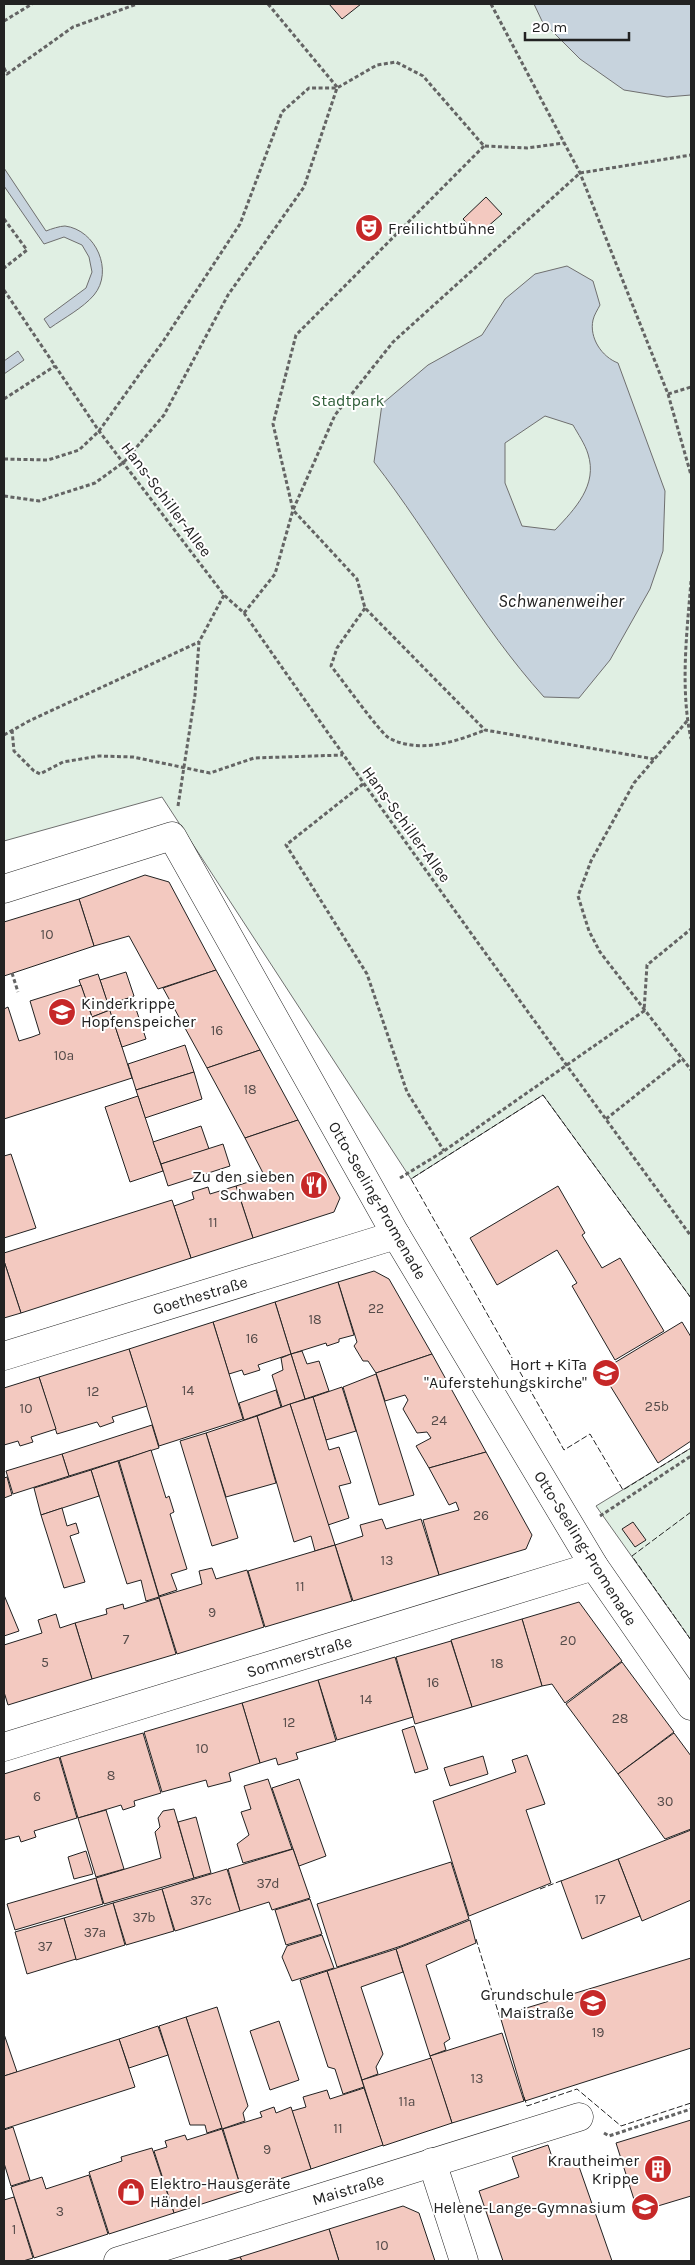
<svg xmlns="http://www.w3.org/2000/svg" width="695" height="2265" font-family="Karla,sans-serif">
<style>
.green{fill:#e0efe3;stroke:#6f6f6f}
.water{fill:#c7d3dd;stroke:#6f6f6f;fill-rule:evenodd}
.building{fill:#f3c9c0;stroke:#222}
.lines{fill:none;stroke-linecap:round;stroke-linejoin:round}
.minor-casing{stroke:#222;stroke-width:29}
.path{stroke:#646464;stroke-width:3;stroke-dasharray:4 2.5;stroke-linecap:butt}
.minor{stroke:#fff;stroke-width:28}
.fence{stroke:#222;stroke-width:1;stroke-dasharray:6 2.5;stroke-linecap:butt}
.labels{text-anchor:middle;stroke-width:4;stroke-linejoin:round;paint-order:stroke}
.number-label{font-size:14px;fill:#564c4a}
.poi-label{font-size:16px;fill:#222;stroke:#fff;text-anchor:end}
.park-label{font-size:16px;fill:#2f5e38;stroke:#fff}
.street-label{font-size:16px;fill:#222;stroke:#fff}
.water-label{font-size:18px;font-style:italic;fill:#222;stroke:#fff}
</style>
<rect width="100%" height="100%" fill="#fff"/>
<g class="green">
<path d="M4,4H691V1298L543,1095L411,1179L162,797L4,841Z"/>
<path d="M691,1448V1640L596,1506Z"/>
</g>
<g class="water">
<path d="M534,4H691V95L667,97L624,90L580,59L542,21Z"/>
<path d="M4,168L46,231C51,229 60,226 65,226C96,230 114,271 94,295C83,308 64,318 50,328L44,319L86,288L92,272L89,257L82,245L64,237L44,244L4,186Z"/>
<path d="M567,266L593,281L600,305C598,309 594,315 593,320C589,338 602,357 618,363L665,491L663,551L650,589L610,660L579,698L544,697C479,625 433,538 374,462L382,404L428,365L482,335L505,299L535,274ZM545,416L573,425C578,434 585,444 588,454C598,485 575,509 555,530L522,526L505,483V443Z"/>
<path d="M18,351L24,360L4,374V361Z"/>
</g>
<g class="building">
<path d="M329,4H361L342,19Z"/>
<path d="M486,197L502,214L478,235L463,219Z"/>
<path d="M145,875L169,882L216,970L158,989L129,936L94,946L79,899Z"/>
<path d="M79,899L94,946L4,976V922Z"/>
<path d="M216,970L260,1050L207,1068L163,988Z"/>
<path d="M126,972L134,996L108,1005L100,980Z"/>
<path d="M98,974L110,1010L92,1017L79,980Z"/>
<path d="M81,985L92,1017L110,1010L132,1078L4,1119V1009L8,1007L19,1041L32,1037L40,1034L30,1001Z"/>
<path d="M132,997L146,1039L122,1047L108,1005Z"/>
<path d="M185,1045L194,1072L136,1090L128,1064Z"/>
<path d="M260,1050L298,1120L245,1138L207,1068Z"/>
<path d="M194,1072L202,1099L145,1118L136,1090Z"/>
<path d="M138,1096L163,1171L130,1182L105,1107Z"/>
<path d="M298,1120L340,1198L334,1212L253,1238L236,1186L261,1178L263,1173L245,1138Z"/>
<path d="M201,1126L209,1149L161,1164L153,1142Z"/>
<path d="M223,1144L230,1166L168,1186L161,1164Z"/>
<path d="M11,1154L36,1228L4,1238V1156Z"/>
<path d="M236,1186L253,1238L191,1258L174,1206L194,1199L192,1192L208,1187L210,1194Z"/>
<path d="M558,1186L585,1233L582,1235L602,1268L620,1258L664,1331L615,1360L572,1286L577,1283L557,1250L497,1285L470,1238Z"/>
<path d="M172,1200L191,1258L21,1313L4,1261V1253Z"/>
<path d="M4,1261L21,1313L4,1318Z"/>
<path d="M374,1271L389,1279L432,1354L376,1373L368,1361H363L354,1346L357,1342L338,1282Z"/>
<path d="M338,1282L354,1335L339,1339V1342L327,1346L326,1343L291,1354L275,1302Z"/>
<path d="M275,1302L291,1354L258,1365L260,1370L244,1375L242,1370L229,1374L213,1322Z"/>
<path d="M213,1322L243,1419L159,1446L129,1349Z"/>
<path d="M682,1322L691,1337V1441L658,1463L601,1371Z"/>
<path d="M129,1349L147,1406L112,1417L114,1422L100,1427L97,1422L57,1434L39,1377Z"/>
<path d="M302,1351L307,1364L319,1361L329,1391L305,1399L291,1354Z"/>
<path d="M291,1354L305,1399L282,1407L272,1375L283,1370L281,1358Z"/>
<path d="M432,1354L486,1452L429,1468L416,1446L431,1438L427,1432L417,1433L403,1409L408,1400L405,1395L385,1401L376,1373Z"/>
<path d="M376,1374L414,1495L379,1505L343,1387Z"/>
<path d="M39,1377L56,1429L31,1437L33,1442L20,1446L18,1441L4,1445V1388Z"/>
<path d="M342,1387L356,1431L326,1440L313,1397Z"/>
<path d="M276,1390L281,1407L244,1420L239,1403Z"/>
<path d="M313,1397L329,1450L339,1447L351,1483L339,1486L349,1518L328,1525L290,1404Z"/>
<path d="M290,1404L335,1545L315,1551L311,1536L294,1542L257,1416Z"/>
<path d="M257,1416L276,1483L226,1497L206,1433Z"/>
<path d="M152,1425L159,1448L69,1476L62,1454Z"/>
<path d="M206,1433L238,1538L212,1546L180,1441Z"/>
<path d="M151,1450L166,1498L169,1496L174,1512L170,1514L187,1569L171,1574L177,1590L159,1596L119,1461Z"/>
<path d="M486,1452L532,1535L526,1549L439,1575L423,1520L459,1510L456,1502L449,1505L429,1468Z"/>
<path d="M62,1454L69,1476L13,1494L6,1471Z"/>
<path d="M118,1461L159,1597L146,1601L141,1580L127,1584L91,1470Z"/>
<path d="M91,1470L99,1496L41,1515L34,1488Z"/>
<path d="M7,1477L12,1495L4,1498V1478Z"/>
<path d="M62,1508L67,1526L76,1523L79,1533L70,1536L85,1582L64,1588L41,1515Z"/>
<path d="M382,1519L386,1529L421,1519L439,1575L353,1601L335,1545L363,1536L360,1525Z"/>
<path d="M633,1522L646,1540L635,1547L622,1529Z"/>
<path d="M335,1545L352,1601L265,1627L248,1571Z"/>
<path d="M212,1568L216,1579L247,1570L264,1627L177,1654L159,1597L202,1584L199,1571Z"/>
<path d="M4,1595L19,1631L4,1636Z"/>
<path d="M159,1598L176,1654L92,1679L75,1623L107,1614L106,1609L123,1604L124,1609Z"/>
<path d="M579,1602L622,1661L565,1703L552,1684L542,1686L522,1619Z"/>
<path d="M56,1614L60,1628L75,1623L92,1679L8,1705L4,1692V1645L42,1633L38,1620Z"/>
<path d="M522,1619L542,1686L472,1707L451,1640Z"/>
<path d="M451,1641L472,1707L415,1724L396,1657Z"/>
<path d="M395,1657L413,1717L337,1740L318,1680Z"/>
<path d="M622,1662L674,1732L618,1774L566,1704Z"/>
<path d="M318,1680L336,1741L296,1753L298,1759L278,1765L276,1758L260,1763L242,1703Z"/>
<path d="M242,1703L260,1763L229,1773L231,1781L208,1787L206,1780L162,1792L144,1732Z"/>
<path d="M414,1726L428,1769L415,1773L402,1730Z"/>
<path d="M143,1733L161,1793L134,1801L135,1806L123,1810L121,1805L78,1818L60,1757Z"/>
<path d="M674,1733L691,1756V1829L665,1839L618,1774Z"/>
<path d="M527,1755L545,1804L526,1810L551,1883L469,1916L433,1801L516,1772L512,1760Z"/>
<path d="M483,1756L488,1774L450,1786L444,1768Z"/>
<path d="M59,1757L77,1818L34,1831L36,1837L21,1842L19,1836L4,1840V1774Z"/>
<path d="M268,1779L292,1849L243,1863L237,1844L249,1835L241,1812L251,1809L244,1786Z"/>
<path d="M299,1779L326,1856L299,1866L272,1788Z"/>
<path d="M174,1809L194,1878L104,1904L96,1878L161,1858L155,1832L160,1827L158,1818L163,1811Z"/>
<path d="M106,1810L124,1869L96,1877L78,1818Z"/>
<path d="M196,1817L211,1873L194,1878L178,1822Z"/>
<path d="M691,1830V1900L642,1921L618,1859Z"/>
<path d="M293,1849L310,1898L272,1910L269,1902L240,1911L228,1869Z"/>
<path d="M86,1851L93,1874L74,1879L68,1857Z"/>
<path d="M618,1859L640,1916L582,1939L561,1881Z"/>
<path d="M451,1862L469,1919L401,1946L337,1967L317,1904Z"/>
<path d="M227,1869L240,1911L175,1931L162,1889Z"/>
<path d="M96,1878L103,1904L15,1930L7,1904Z"/>
<path d="M162,1889L174,1931L126,1945L113,1903Z"/>
<path d="M310,1899L322,1934L286,1945L275,1910Z"/>
<path d="M113,1903L125,1945L76,1960L64,1918Z"/>
<path d="M64,1918L76,1959L27,1974L15,1932Z"/>
<path d="M470,1920L476,1943L426,1965L450,2039L444,2043L446,2050L430,2056L396,1949Z"/>
<path d="M322,1935L334,1968L292,1981L282,1957L287,1946Z"/>
<path d="M396,1949L403,1972L361,1987L383,2054L376,2067L378,2074L362,2080L327,1971Z"/>
<path d="M691,1958V2048L525,2101L500,2016Z"/>
<path d="M327,1971L364,2087L343,2094L335,2069L328,2067L300,1980Z"/>
<path d="M217,2007L248,2106L243,2113L245,2121L222,2129L186,2017Z"/>
<path d="M186,2017L222,2128L207,2133L205,2125H190L159,2026Z"/>
<path d="M279,2021L299,2080L270,2090L250,2031Z"/>
<path d="M158,2026L168,2055L129,2068L119,2039Z"/>
<path d="M502,2033L524,2101L452,2123L430,2056Z"/>
<path d="M4,2034L17,2072L4,2076Z"/>
<path d="M119,2039L135,2087L4,2129V2076Z"/>
<path d="M431,2058L452,2123L383,2146L362,2080Z"/>
<path d="M364,2088L383,2145L311,2169L292,2111L306,2107L303,2097L327,2090L330,2099Z"/>
<path d="M274,2107L276,2113L291,2107L311,2169L242,2191L223,2129L262,2117L260,2112Z"/>
<path d="M691,2120V2196L638,2212L616,2143Z"/>
<path d="M13,2127L30,2180L11,2186L4,2163V2130Z"/>
<path d="M222,2129L242,2191L174,2213L154,2151L167,2147L165,2141L185,2135L187,2140Z"/>
<path d="M548,2145L555,2166L576,2158L612,2261H503L479,2191L519,2177L512,2157Z"/>
<path d="M152,2148L174,2213L109,2234L89,2172L122,2161L121,2157Z"/>
<path d="M89,2175L108,2234L34,2258L11,2187L42,2177L46,2189Z"/>
<path d="M14,2197L33,2258L23,2261H4V2200Z"/>
<path d="M403,2206L419,2213L435,2261H339L329,2229Z"/>
<path d="M329,2229L339,2261H242L240,2257Z"/>
<path d="M240,2257L242,2261H226Z"/>
</g>
<g class="lines">
<g class="minor-casing">
<g id="minor">
<path d="M4,889L172,836L396,1235L594,1566L691,1706"/>
<path d="M4,1356L396,1235"/>
<path d="M4,1747L594,1566"/>
<path d="M432,2162L464,2261"/>
<path d="M118,2261L579,2117"/>
</g>
</g>
<g class="path">
<path d="M268,4L337,87"/>
<path d="M491,4L580,173L668,394L691,475"/>
<path d="M4,21L32,4"/>
<path d="M4,68L7,74L73,27L137,4"/>
<path d="M484,146L296,335L273,424L293,510L357,579L365,608L485,730L654,759"/>
<path d="M4,219L27,250L4,268"/>
<path d="M4,290L99,431L224,595L244,613C390,823 540,1029 691,1236"/>
<path d="M668,394L691,387"/>
<path d="M4,399L55,366"/>
<path d="M4,459L48,460L79,450L99,431L164,340L240,224L282,112L309,88H337L377,65L396,62L423,76L484,146L527,148L564,143"/>
<path d="M4,496L39,501L95,483L124,462L164,415L228,295L304,187L337,88"/>
<path d="M691,581C687,632 680,688 691,739"/>
<path d="M365,608L337,648L331,666C341,678 380,733 389,738C419,754 455,742 485,730"/>
<path d="M244,613L275,574L293,510L335,415L393,342L580,173L691,155"/>
<path d="M687,721L634,783L591,861L578,896L589,931L600,952L691,1070"/>
<path d="M12,730L14,751L34,771L40,774L63,762L99,756L133,757L210,773L254,758L343,755"/>
<path d="M4,735L29,721L199,642"/>
<path d="M363,784L286,845L367,974L407,1092L444,1151"/>
<path d="M178,806L195,695L199,642L224,595"/>
<path d="M12,973L18,992"/>
<path d="M606,1119L683,1058"/>
<path d="M400,1178L444,1151L644,1011L647,965L691,929"/>
<path d="M600,1516L691,1456"/>
<path d="M604,2133L609,2136L691,2109"/>
</g>
<use href="#minor" class="minor"/>
<g class="fence">
<path d="M691,1298L543,1095L411,1179L564,1450L590,1434L623,1490L691,1448"/>
<path d="M691,1512L632,1556L691,1640"/>
<path d="M540,1889L563,1880"/>
<path d="M476,1939L500,2018"/>
<path d="M524,2097L527,2106L577,2089L621,2126L691,2103"/>
</g>
</g>
<defs>
<g id="theatre-disc" transform="scale(1.4375)"><circle r="9.5" fill="#c62828" stroke="#fff"/><path d="M-5-5.5Q0-4 5-5.5V0Q5 5 0 6Q-5 5-5 0ZM-3.3-2.5H-1v1.5H-3.3ZM1-2.5H3.3v1.5H1ZM-2.8 1Q0 5.5 2.8 1Z" fill="#fff"/></g>
<g id="school-disc" transform="scale(1.4375)"><circle r="9.5" fill="#c62828" stroke="#fff"/><path d="M0-5L7-2L0 1L-7-2ZM-4 1L0 2.5L4 1V4Q0 6-4 4Z" fill="#fff"/></g>
<g id="restaurant-disc" transform="scale(1.4375)"><circle r="9.5" fill="#c62828" stroke="#fff"/><path d="M-5-6h1v4h1v-4h1v4h1v-4h1v5L-1.5 .5V6h-2V.5L-5-1ZM5-6V6H3V1.5H1.5Q1.5-4 5-6Z" fill="#fff"/></g>
<g id="building-disc" transform="scale(1.4375)"><circle r="9.5" fill="#c62828" stroke="#fff"/><path d="M-4-6H4V6H1V3H-1V6H-4ZM-2.5-4.3h1.7v1.8h-1.7ZM.8-4.3h1.7v1.8H.8ZM-2.5-1h1.7V.8h-1.7ZM.8-1h1.7V.8H.8Z" fill="#fff"/></g>
<g id="shop-disc" transform="scale(1.4375)"><circle r="9.5" fill="#c62828" stroke="#fff"/><path d="M-5-2.5h2.3a2.7 3.5 0 0 1 5.4 0H5L5.5 6h-11ZM-1.5-2.5h3a1.5 2.3 0 0 0-3 0Z" fill="#fff"/></g>
</defs>
<g fill-rule="evenodd">
<use href="#theatre-disc" x="369" y="228"/>
<use href="#school-disc" x="62" y="1012"/>
<use href="#restaurant-disc" x="314" y="1185"/>
<use href="#school-disc" x="606" y="1373"/>
<use href="#school-disc" x="593" y="2003"/>
<use href="#building-disc" x="658" y="2169"/>
<use href="#shop-disc" x="131" y="2192"/>
<use href="#school-disc" x="645" y="2207"/>
</g>
<g class="labels">
<g class="number-label">
<text x="47" y="939">10</text>
<text x="217" y="1035">16</text>
<text x="64" y="1060">10a</text>
<text x="250" y="1094">18</text>
<text x="213" y="1227">11</text>
<text x="376" y="1313">22</text>
<text x="315" y="1324">18</text>
<text x="252" y="1343">16</text>
<text x="188" y="1395">14</text>
<text x="93" y="1396">12</text>
<text x="657" y="1411">25b</text>
<text x="26" y="1413">10</text>
<text x="439" y="1425">24</text>
<text x="481" y="1520">26</text>
<text x="387" y="1565">13</text>
<text x="300" y="1591">11</text>
<text x="212" y="1617">9</text>
<text x="126" y="1644">7</text>
<text x="568" y="1645">20</text>
<text x="45" y="1667">5</text>
<text x="497" y="1668">18</text>
<text x="433" y="1687">16</text>
<text x="366" y="1704">14</text>
<text x="620" y="1723">28</text>
<text x="289" y="1727">12</text>
<text x="202" y="1753">10</text>
<text x="111" y="1780">8</text>
<text x="37" y="1801">6</text>
<text x="665" y="1806">30</text>
<text x="268" y="1888">37d</text>
<text x="600" y="1904">17</text>
<text x="201" y="1905">37c</text>
<text x="144" y="1922">37b</text>
<text x="95" y="1937">37a</text>
<text x="45" y="1951">37</text>
<text x="598" y="2037">19</text>
<text x="477" y="2083">13</text>
<text x="407" y="2106">11a</text>
<text x="338" y="2133">11</text>
<text x="267" y="2154">9</text>
<text x="60" y="2216">3</text>
<text x="14" y="2234">1</text>
<text x="382" y="2250">10</text>
</g>
<g class="poi-label">
<text x="388" y="234" text-anchor="start">Freilichtbühne</text>
<text x="81" y="1009" text-anchor="start">Kinderkrippe<tspan x="81" dy="18">Hopfenspeicher</tspan></text>
<text x="295" y="1182">Zu den sieben<tspan x="295" dy="18">Schwaben</tspan></text>
<text x="587" y="1370">Hort + KiTa<tspan x="587" dy="18">"Auferstehungskirche"</tspan></text>
<text x="574" y="2000">Grundschule<tspan x="574" dy="18">Maistraße</tspan></text>
<text x="639" y="2166">Krautheimer<tspan x="639" dy="18">Krippe</tspan></text>
<text x="150" y="2189" text-anchor="start">Elektro-Hausgeräte<tspan x="150" dy="18">Händel</tspan></text>
<text x="626" y="2213">Helene-Lange-Gymnasium</text>
</g>
<g class="park-label">
<text x="348" y="406">Stadtpark</text>
</g>
<g class="street-label">
<text transform="translate(167 499) rotate(53)" y="6">Hans-Schiller-Allee</text>
<text transform="translate(407 824) rotate(54)" y="6">Hans-Schiller-Allee</text>
<text transform="translate(378 1200) rotate(60)" y="6">Otto-Seeling-Promenade</text>
<text transform="translate(200 1295) rotate(-17)" y="6">Goethestraße</text>
<text transform="translate(586 1548) rotate(58)" y="6">Otto-Seeling-Promenade</text>
<text transform="translate(299 1656) rotate(-17)" y="6">Sommerstraße</text>
<text transform="translate(348 2189) rotate(-17)" y="6">Maistraße</text>
</g>
<g class="water-label">
<text x="561" y="607">Schwanenweiher</text>
</g>
</g>
<rect width="695" height="2265" fill="none" stroke="#222222" stroke-width="10"/>
<path d="M525 32v8h104v-8" fill="none" stroke="#222222" stroke-width="2.5"/>
<text x="532" y="32" font-size="15" fill="#222222" stroke="#ffffff" stroke-width="4" paint-order="stroke">20 m</text>
</svg>
